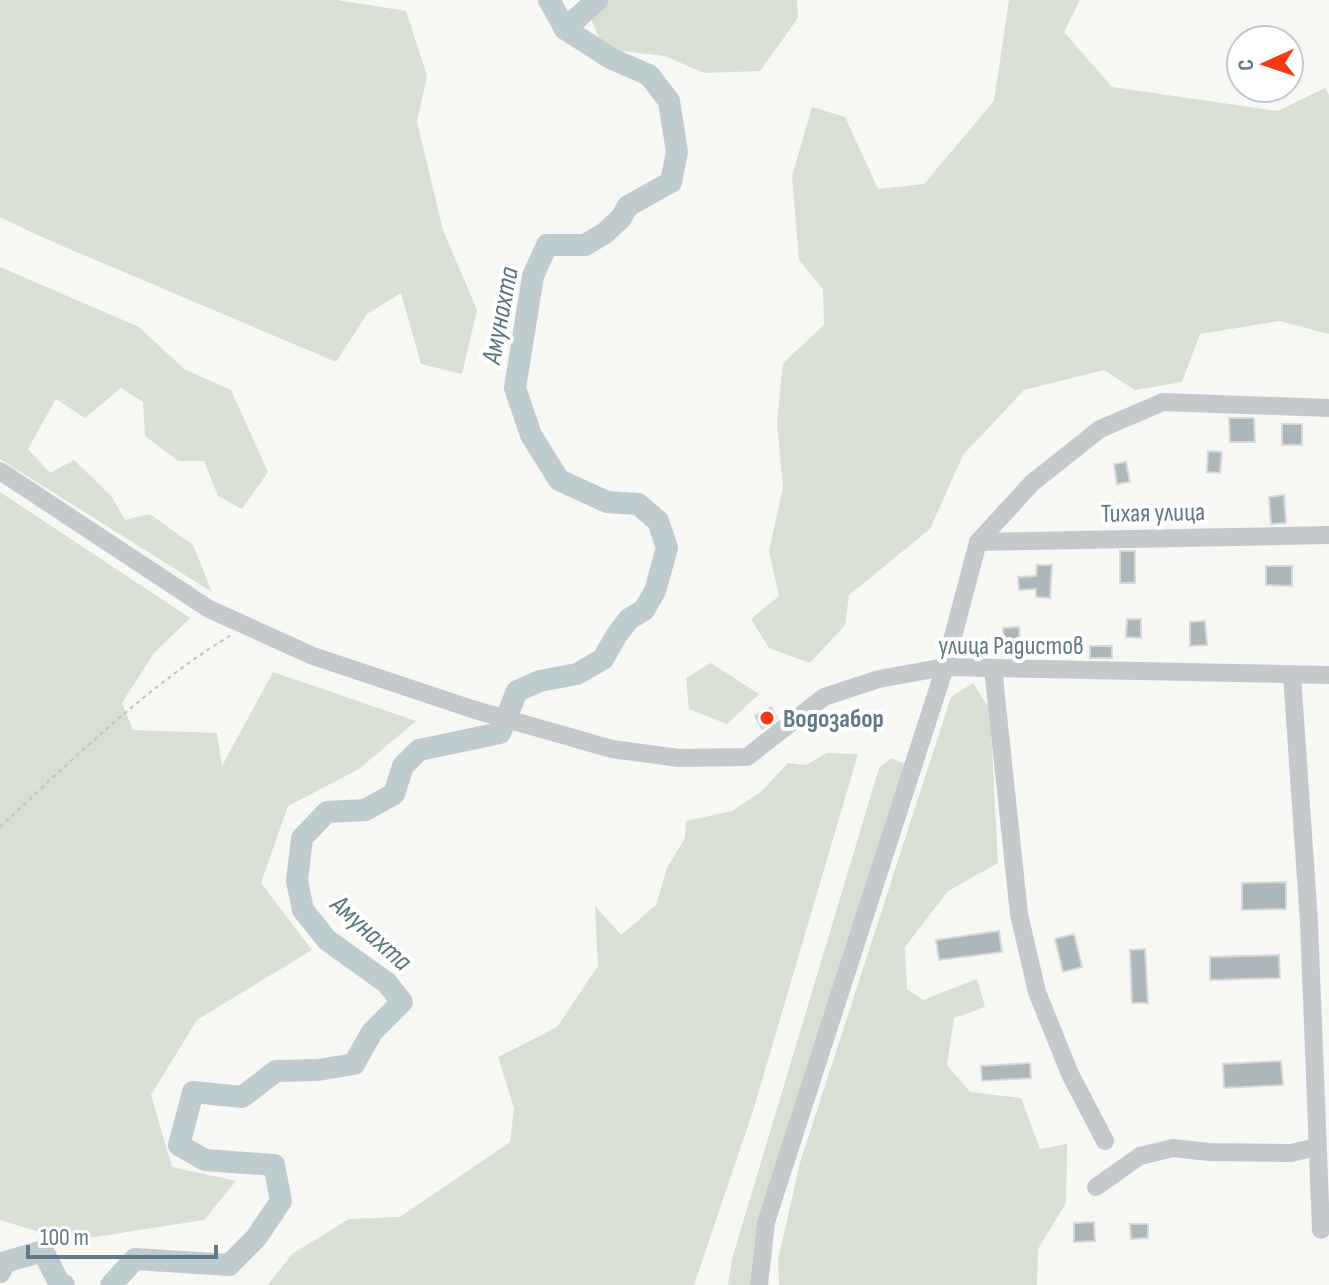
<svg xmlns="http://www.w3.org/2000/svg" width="1329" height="1285" font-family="'Sofia Sans Condensed',sans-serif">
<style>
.green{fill:#d8dfd3}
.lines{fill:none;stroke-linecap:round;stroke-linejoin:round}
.river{stroke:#beccd0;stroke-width:22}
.building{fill:#acb7bb;stroke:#d8d8d5;stroke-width:2}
.path{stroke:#bfc2c4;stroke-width:2;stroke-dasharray:4 4;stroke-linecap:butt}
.minor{stroke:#c4c9cc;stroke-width:18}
.poi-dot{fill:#f53914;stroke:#fff;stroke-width:3}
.labels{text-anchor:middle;stroke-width:8;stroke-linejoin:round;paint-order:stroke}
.street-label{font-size:26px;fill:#627a87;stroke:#fff}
.poi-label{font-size:26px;font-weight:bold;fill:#627a87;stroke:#fff;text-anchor:start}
.water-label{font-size:28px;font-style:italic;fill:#59767c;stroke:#fff}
</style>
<rect width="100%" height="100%" fill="#f7f7f3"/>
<g class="green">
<path d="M0,0H337L406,11L427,76L417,122L443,230L477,310L462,374L421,364L401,293L367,314L336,362L46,239L0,217Z"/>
<path d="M583,0H797L798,18L760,71L704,73L665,56L604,49Z"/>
<path d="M1009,0H1080L1064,32L1112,87L1278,111L1325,88L1329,95V334L1279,321L1200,334L1182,382L1135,390L1104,370L1024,390L963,455L930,529L849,595L845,625L810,663L769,648L751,619L779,596L769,551L783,487L777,423L783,363L824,325L823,289L799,260L792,176L812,107L845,117L878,189L924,184L994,101Z"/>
<path d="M0,267L139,327L184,369L231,390L268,472L242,509L218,496L204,461H178L145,436L143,402L121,388L85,418L56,399L28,449L50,473L74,460L112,497L125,520L150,514L193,545L212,592L0,459Z"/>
<path d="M0,492L190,618L154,653L122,703L133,730L217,733L222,766L273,672L416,721L359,769L288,806L261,883L312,950L197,1020L151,1095L172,1167L236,1181L204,1220L69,1241L0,1220Z"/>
<path d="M711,663L759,694L727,724L689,709L686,678Z"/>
<path d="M973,683L990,710L998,863L948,891L905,947L907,989L923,1000L977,979L985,1007L954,1018L947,1065L970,1092L1021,1098L1040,1149L1067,1144L1066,1203L1038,1249L1037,1285H779L778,1260L800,1163L951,697Z"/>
<path d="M827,753L858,754L753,1111L694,1285H268L292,1254L349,1219L400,1217L510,1142L514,1108L498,1057L557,1027L598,966L595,906L621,935L656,905L667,868L685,838L686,821L732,811L762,791L788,763L806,765Z"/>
<path d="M891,758L906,764L757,1220L750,1285H728L732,1259L879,768Z"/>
</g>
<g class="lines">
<g class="river">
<path d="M565,29L597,0"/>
<path d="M0,1272L5,1262L43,1251L59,1283L64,1285"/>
<path d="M111,1285L135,1259L229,1265L256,1238L281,1201L274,1165L205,1160L179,1145L193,1092L242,1097L276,1071L318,1070L354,1064L372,1032L402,1002L387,983L327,940L303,910L297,881L302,838L327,812L365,810L394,794L403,766L419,750L500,733L517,691L540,681L577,674L603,659L616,636L629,619L644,610L655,591L667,548L658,521L638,504L607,502L559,480L531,435L515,388L533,276L547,245H585L605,233L621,218L628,206L671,182L677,152L669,101L649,75L612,59L565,29L549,0"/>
</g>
</g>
<g class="building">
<path d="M1229,418H1254L1255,442H1230Z"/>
<rect x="1282" y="424" width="20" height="21"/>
<path d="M1208,451L1222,452L1220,473L1207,472Z"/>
<path d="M1126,462L1130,482L1117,484L1114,464Z"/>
<path d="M1284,495L1286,523L1271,524L1269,497Z"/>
<rect x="1120" y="551" width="15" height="32"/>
<path d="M1037,565H1052L1050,598L1036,597V589L1019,590L1018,577L1036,576Z"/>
<path d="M1266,566H1292V586L1266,585Z"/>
<path d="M1127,619H1141V638L1126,637Z"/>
<path d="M1205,621L1207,645L1190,646V622Z"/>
<path d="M1019,627L1020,649L1004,650L1003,628Z"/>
<rect x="1090" y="646" width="22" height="12"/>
<path d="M771,707L777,718L762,729L755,716Z"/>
<path d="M1286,882V909L1242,910V883Z"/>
<path d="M999,931L1002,952L939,960L936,940Z"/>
<path d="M1074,934L1082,967L1063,972L1055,939Z"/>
<path d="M1145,949L1148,1003H1132L1130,950Z"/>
<path d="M1279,955L1280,978L1210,980V957Z"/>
<path d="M1281,1061L1283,1085L1224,1088L1223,1064Z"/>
<path d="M1030,1063L1031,1078L982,1081L981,1066Z"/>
<path d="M1094,1222L1095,1241L1074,1242V1223Z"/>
<path d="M1130,1224H1148V1238L1131,1239Z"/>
</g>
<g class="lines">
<path class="path" d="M0,827C73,759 146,687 231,635"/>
<g class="minor">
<path d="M0,471L209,609L313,656L472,709L612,749L679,758L747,757L824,697L879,679L945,667L1329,675"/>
<path d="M978,542L1329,535"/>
<path d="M993,668L1019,914L1037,992L1070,1074L1105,1141"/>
<path d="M1292,675L1309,922L1321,1230"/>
<path d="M1096,1187L1140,1156L1173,1148L1209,1152L1291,1153L1317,1147"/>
<path d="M759,1285L766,1222L945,667L978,542L1032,483L1100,429L1163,402L1329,408"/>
</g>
</g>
<circle class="poi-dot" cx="767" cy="718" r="8"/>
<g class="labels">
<g class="street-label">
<text transform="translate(1153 512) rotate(-1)" y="9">Тихая улица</text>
<text x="1011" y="654">улица Радистов</text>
</g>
<g class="poi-label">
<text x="783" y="727">Водозабор</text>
</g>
<g class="water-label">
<text transform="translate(499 315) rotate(-79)" y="10">Амунахта</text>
<text transform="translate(372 932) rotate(42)" y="10">Амунахта</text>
</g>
</g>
<g transform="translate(1265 64) rotate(267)"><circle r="38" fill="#ffffff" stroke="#c0cacf" stroke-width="2"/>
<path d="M0-6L14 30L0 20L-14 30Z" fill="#f53914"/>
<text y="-12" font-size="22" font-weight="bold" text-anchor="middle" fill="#627a87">С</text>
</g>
<path d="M28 1245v12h188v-12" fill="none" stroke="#627a87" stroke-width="4"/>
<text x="40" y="1245" font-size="24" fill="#627a87" stroke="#ffffff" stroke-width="6" paint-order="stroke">100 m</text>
</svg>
